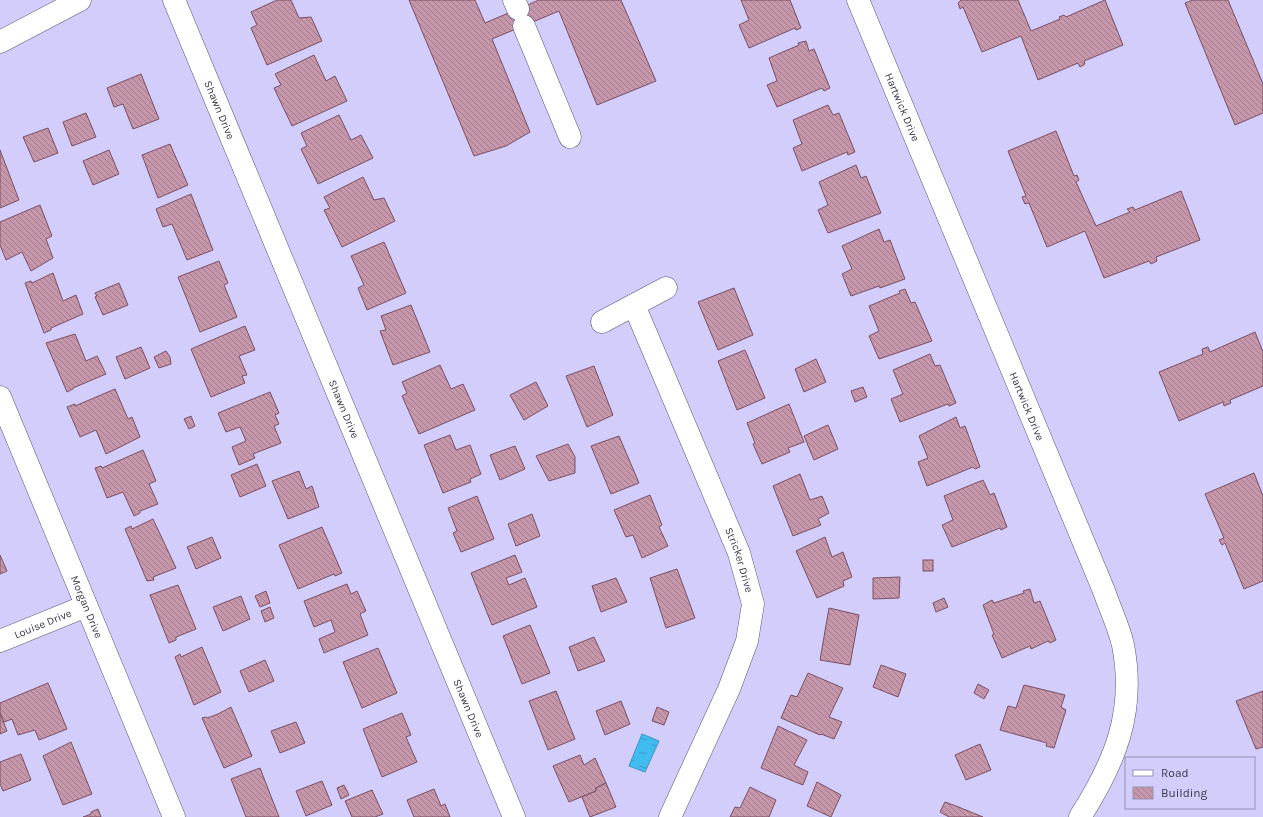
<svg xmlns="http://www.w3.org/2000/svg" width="1263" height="817" font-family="Karla,sans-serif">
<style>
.water{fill:url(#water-ripples);stroke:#3e94bf}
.building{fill:url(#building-back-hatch);stroke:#7a4f63}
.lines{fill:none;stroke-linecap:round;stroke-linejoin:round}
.minor-casing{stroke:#59537b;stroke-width:23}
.major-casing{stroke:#59537b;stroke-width:23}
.minor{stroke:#fff;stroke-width:22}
.major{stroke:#fff;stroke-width:22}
.labels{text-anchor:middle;stroke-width:3;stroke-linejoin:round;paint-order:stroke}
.street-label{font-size:11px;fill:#393749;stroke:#d2cdfb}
</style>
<defs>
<pattern id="water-ripples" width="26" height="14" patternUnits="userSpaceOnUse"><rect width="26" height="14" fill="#40bcf1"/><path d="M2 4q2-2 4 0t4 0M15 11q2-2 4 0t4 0" fill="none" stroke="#379ac5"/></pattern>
<pattern id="building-back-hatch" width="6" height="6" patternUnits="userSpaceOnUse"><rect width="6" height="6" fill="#c696ab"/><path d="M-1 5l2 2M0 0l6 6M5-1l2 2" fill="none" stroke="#a27b8d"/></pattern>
</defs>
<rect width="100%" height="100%" fill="#d2cdfb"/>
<path class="water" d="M642,734L659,741L645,772L629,766Z"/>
<g class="building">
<path d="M277,0H291L299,18L311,17L322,41L267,65L251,28L257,25L251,12Z"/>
<path d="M409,0H475L485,23L539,0H621L656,81L597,105L559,11L492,39L530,132L506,146L474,156Z"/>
<path d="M741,0H790L801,28L796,30L795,28L749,48L739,25L749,20Z"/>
<path d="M961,0H1018L1031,31L1060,19L1059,17L1064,15L1066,17L1105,0L1123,45L1084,61L1085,64L1080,67L1078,63L1038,80L1021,36L982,52L963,7L960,9L958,3Z"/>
<path d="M1193,0H1228L1263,84V113L1235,125L1185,3Z"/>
<path d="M806,41L809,51L814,49L830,88L824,91L822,88L777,107L767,85L777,81L769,58L799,45L798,43Z"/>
<path d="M314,55L326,81L335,76L347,101L292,126L274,88L281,85L275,74Z"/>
<path d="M141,74L159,119L133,129L123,104L114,107L107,88Z"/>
<path d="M828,105L833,115L839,113L855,152L848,155L847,152L802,171L793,148L802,144L793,120Z"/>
<path d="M86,113L96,137L72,146L63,122Z"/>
<path d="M339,115L351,140L361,135L373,158L318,184L301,149L307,146L301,133Z"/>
<path d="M48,128L58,153L34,162L23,137Z"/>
<path d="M1056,131L1074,176L1077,175L1079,180L1076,182L1096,226L1130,212L1127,209L1133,207L1135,210L1181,191L1200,240L1156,257L1157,261L1151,264L1149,261L1104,278L1085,231L1047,247L1029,203L1025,204L1022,197L1026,196L1008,151Z"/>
<path d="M170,144L188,185L158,198L142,155Z"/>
<path d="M0,150L19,200L0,208Z"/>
<path d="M109,150L119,174L93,185L83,161Z"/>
<path d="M856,165L861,178L866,176L881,213L828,233L818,210L828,205L819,182Z"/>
<path d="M363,177L374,200L384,198L395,221L342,247L324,210L330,208L324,197Z"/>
<path d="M191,194L213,250L187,260L172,224L163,227L156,209Z"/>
<path d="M40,205L52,236L46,239L53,258L31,271L22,252L6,260L0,245V222Z"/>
<path d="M879,229L884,242L890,240L905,279L880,288L879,286L851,296L842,274L852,269L842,246Z"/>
<path d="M384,242L406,293L367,310L358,288L364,285L351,256Z"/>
<path d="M219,261L228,283L224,285L237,317L200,332L178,277Z"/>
<path d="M53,273L63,301L76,295L83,314L51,328V330L44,333L25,283L31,281L32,283Z"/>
<path d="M119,283L128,305L103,315L95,297L97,296L95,293Z"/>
<path d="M734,288L753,335L718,350L698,302Z"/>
<path d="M905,289L911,303L915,302L932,341L879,359L869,336L879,331L869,306L900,293L899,291Z"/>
<path d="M411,305L430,352L393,365L380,331L386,330L381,316Z"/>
<path d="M245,326L255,350L239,356L247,375L242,376L245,383L211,397L191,349Z"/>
<path d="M1255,332L1263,352V386L1230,400L1231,403L1224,406L1223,402L1179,421L1159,372L1203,354L1202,349L1208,347L1210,352Z"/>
<path d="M75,334L86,361L97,356L106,374L73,388V389L67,392L46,343Z"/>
<path d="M141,347L150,368L125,379L116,357Z"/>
<path d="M745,350L765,398L737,410L718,361Z"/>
<path d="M166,351L170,357L171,364L159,368L154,357Z"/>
<path d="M930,354L935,366L940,365L956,403L949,406L948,404L900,422L891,399L903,394L893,370Z"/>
<path d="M816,359L826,382L804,392L795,369Z"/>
<path d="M440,365L451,389L463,384L475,410L419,434L402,396L407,393L402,382Z"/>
<path d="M594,366L613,415L587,427L566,376Z"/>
<path d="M536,382L548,406L524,420L510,395Z"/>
<path d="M863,387L867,397L855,402L851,391Z"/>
<path d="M115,389L128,419L132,417L140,437L106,454L96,430L80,437L67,407L75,404V406Z"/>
<path d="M270,392L279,413L275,415L279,424L274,426L281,443L253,454L255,458L239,465L232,447L246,441L240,427L226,432L218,413Z"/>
<path d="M789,404L804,442L788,448L790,452L762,464L753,444L755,443L747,423Z"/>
<path d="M191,416L195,426L189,429L184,419Z"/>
<path d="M956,417L960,428L965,426L980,467L975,469L973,467L927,486L918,462L928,458L919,436Z"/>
<path d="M828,425L838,449L814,460L804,436Z"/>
<path d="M450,435L456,450L470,445L481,474L470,479L471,482L443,493L424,445Z"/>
<path d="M619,436L639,483L611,494L591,446Z"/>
<path d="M568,444L575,457V473L549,481L536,456Z"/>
<path d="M515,446L525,469L500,480L490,455Z"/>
<path d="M143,450L156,481L149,484L158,504L140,511V513L134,516L123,492L107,498L95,468L101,466L102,468Z"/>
<path d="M257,464L266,486L240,497L231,475Z"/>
<path d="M299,471L306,489L312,486L319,507L288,519L272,481Z"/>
<path d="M1254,473L1263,496V581L1244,589L1225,543L1222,545L1219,540L1224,538L1205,494Z"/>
<path d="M800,474L810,500L822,496L829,513L818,519L821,525L793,536L773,486Z"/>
<path d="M983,480L990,495L994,493L1007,527L1001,530L1000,528L952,547L942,525L953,520L944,496Z"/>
<path d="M650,495L662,525L659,527L668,546L642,558L633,535L626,537L614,510Z"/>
<path d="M477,496L494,539L461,552L453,533L457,531L448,508Z"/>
<path d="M532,514L540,536L516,546L508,524Z"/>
<path d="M153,519L176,568L153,577L154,580L147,581L125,529L131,526L132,529Z"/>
<path d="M322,527L342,573L335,576L334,574L298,589L279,545Z"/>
<path d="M212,537L221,558L196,569L187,547Z"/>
<path d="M825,537L832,557L843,552L852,577L843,581L844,586L817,598L796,551Z"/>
<path d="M0,555L7,571L0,574Z"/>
<path d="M515,555L522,572L506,578L509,585L525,578L537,607L492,625L471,573Z"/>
<rect x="923" y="560" width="10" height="11"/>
<path d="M677,569L695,618L666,628L650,578Z"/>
<path d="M900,577L899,598L873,599V578Z"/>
<path d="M616,578L627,602L601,612L592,586Z"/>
<path d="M347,584L351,594L357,591L366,611L360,614L368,635L324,653L319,639L335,632L331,620L314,627L304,601Z"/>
<path d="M178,585L196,629L176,637V640L169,643L150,595Z"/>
<path d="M1030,589L1034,603L1040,601L1056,640L1050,643L1048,641L1031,649L1030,646L1002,658L992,635L994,634L983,605L992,600L994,603L1024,593L1023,591Z"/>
<path d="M266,591L270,603L260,607L255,596Z"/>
<path d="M241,596L250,619L223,631L213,607Z"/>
<path d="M944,598L948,607L936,612L933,603Z"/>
<path d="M270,607L274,618L265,622L261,611Z"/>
<path d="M829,608L859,615L850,665L820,660Z"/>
<path d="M530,625L550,673L522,684L503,636Z"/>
<path d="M594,637L605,661L578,671L569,647Z"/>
<path d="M202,647L221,692L194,705L175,657L180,654L181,657Z"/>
<path d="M378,648L397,693L362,708L343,662Z"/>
<path d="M265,660L274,681L249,692L240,671Z"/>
<path d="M881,665L906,674L898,697L873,687Z"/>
<path d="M808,673L843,688L829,717L842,722L834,739L821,734L820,735L781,718L791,695L797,697Z"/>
<path d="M48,683L67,729L39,740L35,730L18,735L12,719L4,722L0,713V703Z"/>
<path d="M978,684L989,690L984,699L974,693Z"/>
<path d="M1024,685L1065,695L1061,707L1066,710L1054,748L1046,746L1047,743L1000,730L1008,706L1016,708Z"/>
<path d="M556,691L575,739L548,750L529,701Z"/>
<path d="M1263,691V747L1256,749L1236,701Z"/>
<path d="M621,701L630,724L605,735L596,711Z"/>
<path d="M231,707L252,756L224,768L202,718L206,717L207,718L218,714Z"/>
<path d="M657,707L669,712L664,725L652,721Z"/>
<path d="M0,713L7,731L0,734Z"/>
<path d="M402,713L411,735L406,737L417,762L382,777L363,729Z"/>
<path d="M296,722L305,743L280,753L271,731Z"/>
<path d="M778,726L807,740L794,765L808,772L803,785L761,768Z"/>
<path d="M71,742L92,794L63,805L43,756Z"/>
<path d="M980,744L991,770L966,780L955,755Z"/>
<path d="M21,754L31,780L3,791L0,784V762Z"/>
<path d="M580,755L584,765L595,758L606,783L596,788V791L569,802L553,766Z"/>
<path d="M260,768L279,817H246L231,779Z"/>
<path d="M322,781L332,805L306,816L296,791Z"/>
<path d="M817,782L841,795L831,817L807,806Z"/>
<path d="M606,783L616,807L590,817L582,797L596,791V788Z"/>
<path d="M344,785L349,795L341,799L337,788Z"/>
<path d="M750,787L776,800L769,817H730L735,807L740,808Z"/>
<path d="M434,789L441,806L445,804L450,817H414L407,800Z"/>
<path d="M372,790L383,814L375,817H352L345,801Z"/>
<path d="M945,802L956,806L983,817H949L940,812Z"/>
<path d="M98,809L101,817H83L91,814V812Z"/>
</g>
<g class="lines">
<g class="minor-casing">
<g id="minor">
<path id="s1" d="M174,0L514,817"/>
<path d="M514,0L518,9"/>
<path id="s2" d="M858,0L1104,591C1110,609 1119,627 1123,645C1136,712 1115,762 1080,817"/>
<path d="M524,26L570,137"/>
<path id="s3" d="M634,305L739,553L753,604L747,641L729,689L670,817"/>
<path d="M602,322L666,288"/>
<path id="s4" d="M0,397L174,817"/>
<path id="s5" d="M0,641L86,606"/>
</g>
</g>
<g class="major-casing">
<path id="major" d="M0,42L80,0"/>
</g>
<use href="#minor" class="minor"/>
<use href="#major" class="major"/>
</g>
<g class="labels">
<g class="street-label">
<text dy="4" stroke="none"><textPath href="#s2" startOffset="116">Hartwick Drive</textPath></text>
<text dy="4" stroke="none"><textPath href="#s1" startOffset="119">Shawn Drive</textPath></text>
<text dy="4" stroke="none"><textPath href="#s2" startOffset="440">Hartwick Drive</textPath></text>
<text dy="4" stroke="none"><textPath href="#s1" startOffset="443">Shawn Drive</textPath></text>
<text dy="4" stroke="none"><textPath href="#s3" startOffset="276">Stricker Drive</textPath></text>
<text dy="4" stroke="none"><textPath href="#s4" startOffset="227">Morgan Drive</textPath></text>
<text dy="4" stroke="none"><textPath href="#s5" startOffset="46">Louise Drive</textPath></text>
<text dy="4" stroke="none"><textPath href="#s1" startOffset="767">Shawn Drive</textPath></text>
</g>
</g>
<rect x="1125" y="757" width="130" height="52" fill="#d2cdfb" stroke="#9591b4"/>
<rect x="1133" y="770" width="20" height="6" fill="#ffffff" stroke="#9591b4"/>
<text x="1161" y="777" font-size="12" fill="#393749">Road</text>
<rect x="1133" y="787" width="20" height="12" fill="url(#building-back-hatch)" stroke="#9591b4"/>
<text x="1161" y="797" font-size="12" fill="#393749">Building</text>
</svg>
